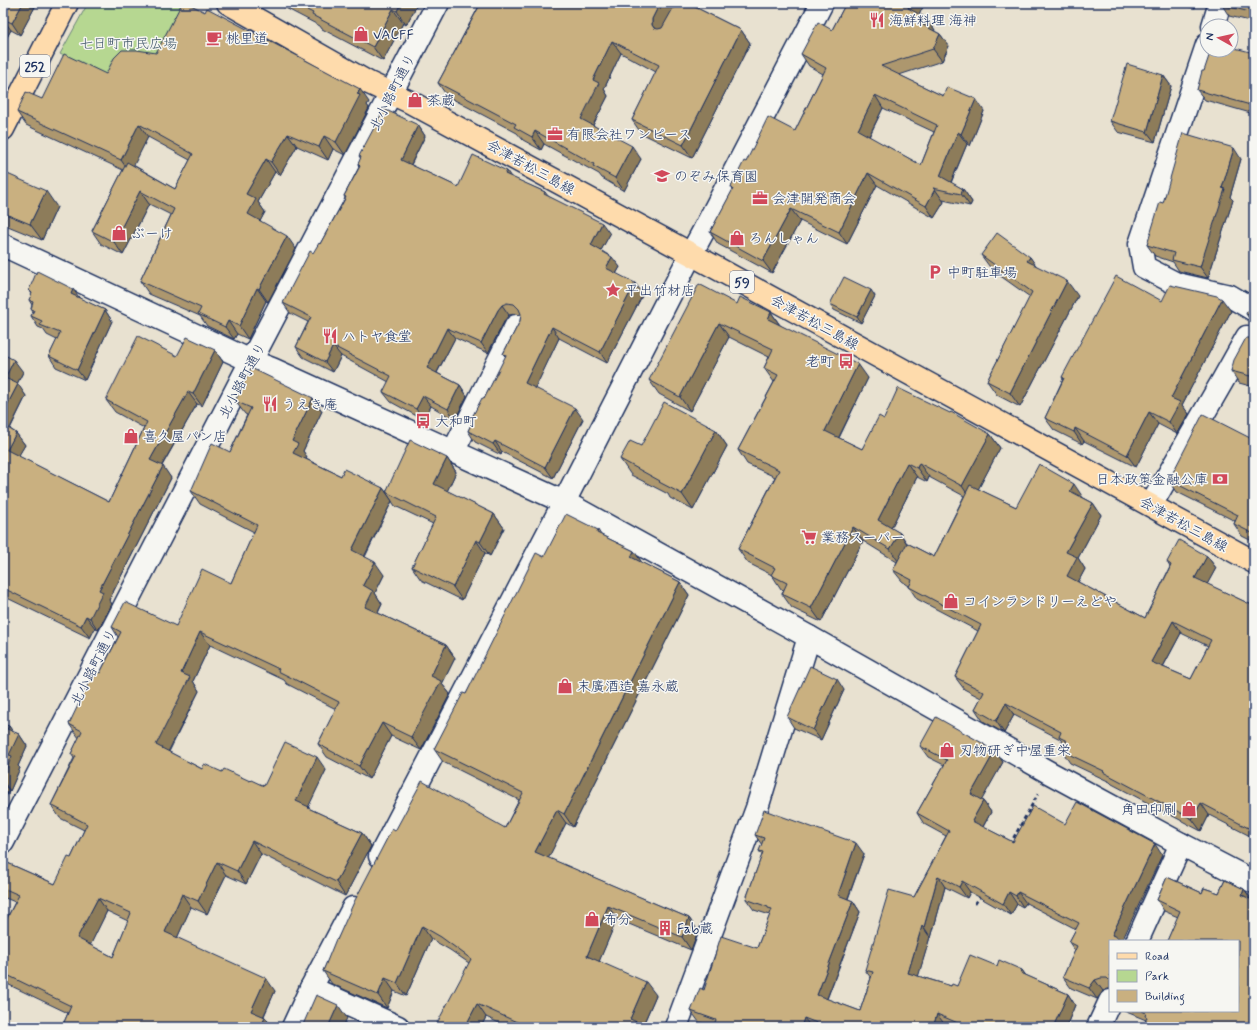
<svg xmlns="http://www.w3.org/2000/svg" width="1257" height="1030" font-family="Mynerve,'Klee One',sans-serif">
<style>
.green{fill:#b6d791;stroke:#688378}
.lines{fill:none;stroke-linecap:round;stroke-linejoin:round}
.minor-casing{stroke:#1b2f5e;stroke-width:25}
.primary-casing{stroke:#1b2f5e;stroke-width:25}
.trunk-casing{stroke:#1b2f5e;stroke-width:25}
.path{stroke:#1b2f5e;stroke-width:2.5;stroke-dasharray:4 3;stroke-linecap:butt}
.minor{stroke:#f6f6f2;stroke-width:22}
.primary{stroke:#fedbac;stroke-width:22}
.trunk{stroke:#fedbac;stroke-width:22}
.wall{fill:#ad976e;stroke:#1b2f5e;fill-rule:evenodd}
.shaded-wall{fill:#8d7b5a;stroke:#1b2f5e}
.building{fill:#c9b080;stroke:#1b2f5e;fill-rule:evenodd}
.labels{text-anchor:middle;stroke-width:3;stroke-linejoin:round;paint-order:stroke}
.shield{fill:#f6f6f2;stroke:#5d6b8a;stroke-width:1}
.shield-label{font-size:13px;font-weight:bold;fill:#1b2f5e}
.poi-label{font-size:14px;fill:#1b2f5e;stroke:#f6f6f2;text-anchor:start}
.park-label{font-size:14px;fill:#42596b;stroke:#f6f6f2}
.street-label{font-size:14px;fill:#1b2f5e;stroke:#f6f6f2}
</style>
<rect width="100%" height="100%" fill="#e8e1d0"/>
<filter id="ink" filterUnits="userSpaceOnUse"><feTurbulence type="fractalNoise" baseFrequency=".025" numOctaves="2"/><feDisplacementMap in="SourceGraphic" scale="8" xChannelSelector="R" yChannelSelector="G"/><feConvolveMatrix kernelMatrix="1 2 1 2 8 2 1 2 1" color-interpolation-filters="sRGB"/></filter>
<g filter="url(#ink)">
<path class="green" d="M88,3L194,4L145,97L60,54Z"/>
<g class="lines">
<g class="minor-casing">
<g id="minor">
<path d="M1213,26L1220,3"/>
<path d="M1207,45L1140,244L1144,267L1177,284L1230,296L1254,310"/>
<path d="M3,245L251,361L272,369L564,502L809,637L1050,773L1181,844L1254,882"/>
<path d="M453,452L516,326"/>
<path d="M1151,505L1223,380L1247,337L1254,338"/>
<path d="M3,842L251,361L438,3"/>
<path d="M380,856L564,502L691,254L703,232L822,3"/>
<path d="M1137,941L1181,844"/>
<path d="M311,988L398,1027"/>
<path d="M293,1027L311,988L353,908"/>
<path d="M676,1027L757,808L809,637"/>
<path d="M1098,1027L1110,1001"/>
</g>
</g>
<g class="primary-casing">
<path id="primary" d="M228,3L369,83L410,102L691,254L1254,562"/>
</g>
<g class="trunk-casing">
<path id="trunk" d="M3,129L67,3"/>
</g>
<g class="path">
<path d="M1010,844L1038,794"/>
<path d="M975,904L981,895"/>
</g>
<use href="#minor" class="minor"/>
<use href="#primary" class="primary"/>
<use href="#trunk" class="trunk"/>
</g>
<g class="wall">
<path d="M3,3H37L20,35L11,30L3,44Z"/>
<path d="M276,3H418L406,25L403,23L383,61L322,29L320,26Z"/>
<path d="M473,3H687L741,30L750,43L692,158L641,133L632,120L656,72L621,53L604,89L608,96L593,125L641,159L624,191L602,178L599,174L544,144L541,150L523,140L517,133L447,96L438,83L479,6Z"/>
<path d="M846,3H925L919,14L926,18L935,30L934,31L940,34L949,46L942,61L899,75L943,96L984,111L970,146L967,144L951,183L963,189L972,202L970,206L943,200L944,202L934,218L877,185L847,244L800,221L772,273L718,244L710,232L733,190L731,187L746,162L795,131L823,74L809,66L801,54L832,30ZM883,108L934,132L921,165L869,137Z"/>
<path d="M1174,3H1196L1195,8Z"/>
<path d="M1254,3V22L1229,16L1222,5Z"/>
<path d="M1254,53V114L1205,100L1197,90L1204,71Z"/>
<path d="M106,74L369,102L367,105L369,108L345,155L333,149L328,160L297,146L280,175L275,172L258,202L265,212L260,221L296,249L268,302L266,301L248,339L237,334L234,339L207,326L200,316L149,294L140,281L171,215L149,204L123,255L101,244L92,231L123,170L26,125L17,112L42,99ZM148,137L190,160L175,189L133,165Z"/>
<path d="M1163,75L1171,86L1155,142L1118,132L1110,121Z"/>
<path d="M418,125L425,136L411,165L458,187L510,177L545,192L548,196L610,234L601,250L620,267L616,274L643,294L607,363L559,338L535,388L583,419L553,478L502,452L501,455L475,442L468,431L472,423L470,421L484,399L506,357L503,354L520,321L521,315L515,314L509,315L505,320L488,353L455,338L437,373L460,385L467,396L455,420L431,406L424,420L391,402L383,392L389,382L341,356L333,372L303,357L296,347L308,322L290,313L283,303L320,244L345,198L344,196L359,167L358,164L361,159L359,156Z"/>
<path d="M1241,159L1230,197L1233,200L1208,278L1179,271L1173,262L1155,256L1147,245L1163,203Z"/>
<path d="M3,172L57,207L42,240L3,224Z"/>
<path d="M981,255L1030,257L1035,265L1078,296L1020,407L997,395L987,381L1030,297L992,270Z"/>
<path d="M29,290L80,299L105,310L112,321L85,380L56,367L49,356L57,340L47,335L43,329L38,327L31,316L33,312L31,309L32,305L29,300L32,294Z"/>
<path d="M875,296L861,323L834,310L830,304Z"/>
<path d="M1162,301L1231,311L1182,405L1189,414L1177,434L1158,424L1136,467L1084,441L1082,444L1054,430L1045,418L1063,379L1062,377Z"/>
<path d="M737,304L771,312L780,325L868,378L839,438L862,449L884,419L990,434L1000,448L978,489L1016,507L1082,496V497L1093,503L1101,515L1078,558L1085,569L1078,582L1145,618L1170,567L1167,562L1207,556L1216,568L1207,584L1254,606V838L1209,815L1201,831L1112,784L1110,782L1070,763L1062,751L1065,745L1060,739L1014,715L1004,733L983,721L975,709L981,698L964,689L955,677L978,631L917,599L909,587V586L902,581L893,570L897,562L863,541L821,622L792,608L782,594L784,590L781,589L772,575L748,563L738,549L775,477L747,464L738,450L774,382L764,368L769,357L729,337L690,411L659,394L649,380ZM917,477L927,482L929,477L964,496L934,557L907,543L900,533L891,528ZM1181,633L1208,646L1191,679L1163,667Z"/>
<path d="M1246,314H1254V325Z"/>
<path d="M1254,335V387L1239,383L1231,371L1251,338Z"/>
<path d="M215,350L223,362L202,406L197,404L162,466L171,478L109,600L112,604L98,630L95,628L90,638L3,596V354L23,372L17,384L26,396L10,429L16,433L25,445L18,456L109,502L144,428L115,412L106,400L177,356Z"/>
<path d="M313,398L322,411L303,451L307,457L306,459L341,476L383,488L392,501L365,557L384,575L375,593L382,604L378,613L446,645L455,658L442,684L450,694L421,750L391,736L369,779L327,757L318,744L336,709L287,684L284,680L210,645L193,681L199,691L169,752L202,769L222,772L264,786L326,770L308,806L310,809L362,833L371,846L345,896L261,854L246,884L226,875L207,914L191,907L177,938L275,991L264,1016L265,1017L272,1027H62L68,1013L3,982V926L15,902L3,897V861L55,884L71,858L84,830L60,818L51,805L74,758L71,754L79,738L69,724L100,673L118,637L112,627L176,626L231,583L254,532L200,504L191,491L230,452L247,415L245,414L235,401ZM107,911L128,921L113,957L90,945Z"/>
<path d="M716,430L727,446L693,510L670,498L668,494L631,475L620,459L641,446Z"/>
<path d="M1254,440V542L1242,536L1234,524L1235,521L1177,492L1169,480Z"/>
<path d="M447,458L456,472L447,491L494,514L504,528L490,556L485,553L462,600L421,580L412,567L433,524L395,506L386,492Z"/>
<path d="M598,530L601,535L634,551L642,563L680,582L689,595L573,827L566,823L548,858L689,918L698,931L691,950L617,919L599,961L656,995L643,1025L645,1027H508L486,1017L481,1027L469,963L450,950L431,939L406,996L394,991L387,1008L332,984L323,971L337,940L395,831L505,828L519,800L443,762L434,749L466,694L544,557Z"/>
<path d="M844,690L821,740L794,728L787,717Z"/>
<path d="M3,724L9,726L13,732L19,734L27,746L18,766L20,768L10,791H9L3,802Z"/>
<path d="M920,746H986L1003,762L981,800L983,801L991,812L983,827L1013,842L1065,824L1162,855L1110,941V989H1108L1103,991L1097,999L1071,988L1063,977L1075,951L1069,942L1076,929L1026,903L1023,907L1017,904L1011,915L970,892L967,898L945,887L931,938L930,937L918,976L951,986H957L997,966L1022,970L1025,975L1068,994L1075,1005L1066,1027H950L945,1025L944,1027H712L699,1022L691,1011L704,990L757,948L770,915L754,910L746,899L762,855L759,851L762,845L755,835L864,854L848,899L853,901L860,912L827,999L860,1011L871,978L865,970L914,897L946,836L924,824L917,813L944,765L928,757Z"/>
<path d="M1167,877L1202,893L1204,888L1219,893L1225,880L1244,889L1252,900L1254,901V1027H1143L1146,1020L1124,1011H1238V941H1167L1178,917L1164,911L1157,900Z"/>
</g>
<g class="shaded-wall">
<path d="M23,3H37L20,35L12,23Z"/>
<path d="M401,3H418L406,25L397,11Z"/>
<path d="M660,3H676L661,38L652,25V19Z"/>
<path d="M910,3H925L916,21L908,8Z"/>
<path d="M1191,3H1196L1195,8Z"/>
<path d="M393,9L403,23L383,61L373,47Z"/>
<path d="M926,18L935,30L931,37L923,25Z"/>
<path d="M3,19L11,30L3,44Z"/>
<path d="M741,30L750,43L692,158L683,145Z"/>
<path d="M940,34L949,46L942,61L933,49Z"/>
<path d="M612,41L621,53L604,89L608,96L590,131L581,119L593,80Z"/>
<path d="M1163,75L1171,86L1155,142L1147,132Z"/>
<path d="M360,89L369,102L367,105L369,108L345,155L336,142Z"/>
<path d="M875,95L883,108L866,142L858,130Z"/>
<path d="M976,99L984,111L970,146L961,134Z"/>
<path d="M139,124L148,137L130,173L121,160Z"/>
<path d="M418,125L425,136L408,170L401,160Z"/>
<path d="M535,131L544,144L541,150L532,137Z"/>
<path d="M958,132L967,144L948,189L940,176Z"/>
<path d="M288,134L297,146L280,175L271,162Z"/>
<path d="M324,136L333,149L328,160L319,147Z"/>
<path d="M632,146L641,159L624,191L615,178Z"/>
<path d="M1234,148L1241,159L1230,197L1233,200L1208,278L1200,267L1222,188Z"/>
<path d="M266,159L275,172L258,202L265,212L257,227L248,214L246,194Z"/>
<path d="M507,171L514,182L505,174Z"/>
<path d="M868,173L877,185L847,244L839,232Z"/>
<path d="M935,189L944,202L934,218L926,206Z"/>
<path d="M963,189L972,202L970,206L961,194Z"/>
<path d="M46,191L57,207L42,240L30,224Z"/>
<path d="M140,191L149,204L123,255L114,242Z"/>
<path d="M791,209L800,221L772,273L763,261Z"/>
<path d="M602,223L610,234L598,256L591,245Z"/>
<path d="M287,236L296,249L268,302L259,289Z"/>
<path d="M612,257L620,267L613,279L606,268Z"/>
<path d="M1030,257L1040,271L1027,261Z"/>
<path d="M3,267L5,270L3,274Z"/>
<path d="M1067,281L1078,296L1020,407L1010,393Z"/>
<path d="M635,283L643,294L607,363L600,352Z"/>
<path d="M257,288L266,301L248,339L239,326Z"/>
<path d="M73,289L81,300L71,294Z"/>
<path d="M871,290L875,296L861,323L857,317Z"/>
<path d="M1222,299L1231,311L1182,405L1189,414L1177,434L1169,422L1171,398Z"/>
<path d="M502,305L509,315L505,320L488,353L481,343L498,310Z"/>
<path d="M105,310L112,321L85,380L77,370Z"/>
<path d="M771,312L781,327L768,319Z"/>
<path d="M228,321L237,334L234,339L225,327Z"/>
<path d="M719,323L729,337L690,411L680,397Z"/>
<path d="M552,327L559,338L533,393L525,383Z"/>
<path d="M447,328L455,338L434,378L427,368Z"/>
<path d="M333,346L341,356L333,372L325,362Z"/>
<path d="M215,350L223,362L202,406L193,394Z"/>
<path d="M14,360L23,372L14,390L5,378Z"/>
<path d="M858,364L868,378L835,445L825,431Z"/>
<path d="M18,384L26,396L7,434L3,429V413Z"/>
<path d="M460,385L467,396L455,420L448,409Z"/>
<path d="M188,392L197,404L158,472L150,460Z"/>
<path d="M423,396L431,406L424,420L416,409Z"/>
<path d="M313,398L322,411L303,451L307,457L303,466L293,453L292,441Z"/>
<path d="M575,408L583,419L553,478L545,467Z"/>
<path d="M1149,412L1158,424L1136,467L1127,455Z"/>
<path d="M1075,428L1084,441L1082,444L1074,432Z"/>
<path d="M716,430L727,446L693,510L682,494Z"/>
<path d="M16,433L25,445L15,462L7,450Z"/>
<path d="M990,434L1000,448L972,501L962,486Z"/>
<path d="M495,441L502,452L501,455L493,444Z"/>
<path d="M447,458L456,472L444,498L434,484Z"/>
<path d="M907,463L917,477L888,534L878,520Z"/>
<path d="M919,463L929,477L927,482L917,468Z"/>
<path d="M163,466L171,478L109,600L112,604L98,630L90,618L99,590Z"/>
<path d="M1074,484L1082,496L1079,503L1070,491Z"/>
<path d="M383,488L392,501L361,563L352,550Z"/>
<path d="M1093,503L1101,515L1078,558L1085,569L1075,588L1067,576L1066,552Z"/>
<path d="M494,514L504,528L490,556L480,542Z"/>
<path d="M853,527L863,541L821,622L811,608Z"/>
<path d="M900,533L909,547L900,564L890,549Z"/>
<path d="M476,540L485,553L462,600L453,587Z"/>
<path d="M634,551L643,564L631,557Z"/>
<path d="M1207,556L1216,568L1204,590L1195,578Z"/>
<path d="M375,562L384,575L375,593L382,604L374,620L365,607L363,585Z"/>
<path d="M680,582L689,595L573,827L564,814Z"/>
<path d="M86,616L95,628L90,638L81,626Z"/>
<path d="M1173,621L1181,633L1159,674L1151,662Z"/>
<path d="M200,632L210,645L193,681L199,691L165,758L156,745L181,673Z"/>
<path d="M446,645L455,658L442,684L450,694L421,750L411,737L431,676Z"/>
<path d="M837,679L844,690L821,740L813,730Z"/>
<path d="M1006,703L1014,715L1004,733L996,721Z"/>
<path d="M382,723L391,736L369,779L359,766Z"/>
<path d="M9,726L17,738L19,734L27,746L18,766L20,768L10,791L3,781V777L9,755L7,729Z"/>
<path d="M995,751L1003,762L979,805L971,794Z"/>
<path d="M317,757L326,770L305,814L296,801Z"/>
<path d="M3,782L9,791L3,802Z"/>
<path d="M983,801L991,812L980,832L972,821Z"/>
<path d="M1201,803L1209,815L1201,831L1192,819Z"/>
<path d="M557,810L566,823L545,865L535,852Z"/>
<path d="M362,833L371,846L345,896L336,882Z"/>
<path d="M252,841L261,854L246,884L237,871Z"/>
<path d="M856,843L864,854L845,906L838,895Z"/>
<path d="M1155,844L1162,855L1122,941L1112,935Z"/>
<path d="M217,862L226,875L207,914L198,901Z"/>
<path d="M938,876L945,887L931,938L924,927Z"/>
<path d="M962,881L970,892L967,898L959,887Z"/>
<path d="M1244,889L1252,900L1242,895Z"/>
<path d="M1009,892L1017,904L1011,915L1003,904Z"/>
<path d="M1018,892L1026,903L1023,907L1016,896Z"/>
<path d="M182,894L191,907L174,945L165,932Z"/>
<path d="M98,898L107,911L87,952L77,938Z"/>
<path d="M853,901L860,912L824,1006L817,995Z"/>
<path d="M608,906L617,919L596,969L587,956Z"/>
<path d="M689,918L698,931L691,950L682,937Z"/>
<path d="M422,926L431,939L406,996L397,983Z"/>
<path d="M922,926L930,937L916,984L908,973Z"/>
<path d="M1022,970L1030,981L1021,973Z"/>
<path d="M266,978L275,991L260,1024L251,1011Z"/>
<path d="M385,978L394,991L387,1008L378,995Z"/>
<path d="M1095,980L1103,991L1097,999L1089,988Z"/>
<path d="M646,982L656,995L642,1027L630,1019Z"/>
<path d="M1068,994L1075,1005L1066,1027H1053Z"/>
<path d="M477,1004L486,1017L481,1027H465Z"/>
<path d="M338,1005L347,1018L343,1027H328Z"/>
<path d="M937,1014L945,1025L944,1027H933Z"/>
<path d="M265,1017L272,1027H263L262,1025Z"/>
<path d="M804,1018L811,1027H801Z"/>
</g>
<g class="building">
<path d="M3,3H23L12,23L3,19Z"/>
<path d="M182,3H187L205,12L207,8L360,89L357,94L360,95L336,142L324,136L319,147L288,134L271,162L266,159L246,194L256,199L248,214L287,236L259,289L257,288L239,326L228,321L225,327L198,314L201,308L140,281L174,209L140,191L114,242L92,231L127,162L175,189L193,154L139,124L121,160L17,112L26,92L42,99L64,54L106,74L114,58L122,50H137L156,53Z"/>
<path d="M293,3H401L397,11L393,9L373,47L312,15L313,13Z"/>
<path d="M481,3H660L652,19V25L654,28L658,29L662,28L676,3H687L741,30L683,145L632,120L659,65L612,41L593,80L599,83L581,119L632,146L615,178L593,166L594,164L535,131L532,137L514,127L516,124L438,83Z"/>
<path d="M846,3H910L908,8L926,18L923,25L940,34L933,49L881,66L943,96L947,87L976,99L961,134L958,132L940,176L963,189L961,194L933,188L935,189L926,206L868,173L839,232L791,209L763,261L710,232L733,189L731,187L744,161L746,162L768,117L795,131L826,68L801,54L818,22L832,30ZM875,95L937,125L921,165L858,130Z"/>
<path d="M1222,3H1254V13L1222,5Z"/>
<path d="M1231,47L1254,53V106L1197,90L1202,71H1204L1211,50H1231Z"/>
<path d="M1127,64L1163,75L1147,132L1110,121Z"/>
<path d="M384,109L418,125L401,160L458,187L473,155L507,171L505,174L545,192L544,194L602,223L591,245L612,257L606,268L635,283L600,352L552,327L525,383L575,408L545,467L495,441L493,444L468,431L472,422L470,421L482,398L484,399L506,355L503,354L520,321L521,314L519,309L514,304L507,303L502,305L498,310L481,343L447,328L427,368L460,385L448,409L423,396L416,409L383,392L391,376L333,346L325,362L296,347L311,317L283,303L310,251L313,253L319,243L320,244L346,197L344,196L360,166L358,164L361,157L359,156Z"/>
<path d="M1183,133L1234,148L1222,188L1225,189L1200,267L1172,260L1174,253L1147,245L1160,202L1163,203Z"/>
<path d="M3,172L46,191L30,224L3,213Z"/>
<path d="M997,233L1030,257L1027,261L1067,281L1010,393L987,381L1032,292L981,255Z"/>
<path d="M37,271L73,289L71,294L105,310L77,370L49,356L60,333L40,325L42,321L31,316L34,310L31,309L33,302L29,300L32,293L29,290Z"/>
<path d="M1116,276L1162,301L1170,285L1217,296L1222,299L1171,398L1180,402L1169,422L1149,412L1127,455L1075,428L1074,432L1045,418L1064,378L1062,377Z"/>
<path d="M844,277L871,290L857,317L830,304Z"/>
<path d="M699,284L737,304L740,297L771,312L768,319L858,364L825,431L862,449L879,416L884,419L898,388L950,413L951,412L990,434L962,486L919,463L917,468L907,463L878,520L900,533L890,549L853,527L811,608L782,594L787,583L771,575L775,568L738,549L779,470L738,450L778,375L764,368L773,349L719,323L680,397L649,380Z"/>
<path d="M1247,311L1254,314V317L1253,316L1246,314Z"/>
<path d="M1254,335V377L1231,371L1234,360L1246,338H1251Z"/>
<path d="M138,336L177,356L187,337L215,350L193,394L188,392L150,460L163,466L99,590L103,592L90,618L86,616L81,626L3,588V425L16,433L7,450L109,502L147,422L106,400Z"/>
<path d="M3,354L14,360L5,378L18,384L3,413Z"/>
<path d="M251,368L313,398L292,441L298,444L293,453L341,476L344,469L383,488L352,550L375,562L363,585L373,591L365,607L446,645L431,676L441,681L411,737L382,723L359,766L318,744L339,702L278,671L279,669L200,632L181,673L190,677L156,745L202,769L204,764L222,772L224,769L250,781L251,780L264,786L285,742L317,757L296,801L309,807L308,808L362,833L336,882L252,841L237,871L217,862L198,901L182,894L165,932L266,978L251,1011L265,1017L262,1025L266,1027H62L71,1006L3,973V926L19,895L3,888V861L55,884L68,857L71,858L87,824L51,805L76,756L71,754L82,731L69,724L95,670L100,673L121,632L112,627L125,602L176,626L202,569L231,583L257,525L191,491L212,443L230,452L251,408L235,401ZM98,898L131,913L113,957L77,938Z"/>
<path d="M664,402L716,430L682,494L659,482L660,481L620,459L630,441L641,446Z"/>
<path d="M1203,414L1254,440V534L1234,524L1238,515L1169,480Z"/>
<path d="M410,440L447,458L434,484L494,514L480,542L476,540L453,587L412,567L436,517L386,492Z"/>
<path d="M1039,464L1074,484L1070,491L1093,503L1066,552L1077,557L1067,576L1145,618L1168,572L1171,565L1167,562L1179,540L1207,556L1195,578L1254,606V831L1201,803L1192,819L1103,772L1104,771L1062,751L1067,741L1059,737L1061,732L1006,703L996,721L975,709L984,692L955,677L981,625L909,587L912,580L893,570L907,543L934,557L970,485L1016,507ZM1173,621L1211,640L1191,679L1151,662Z"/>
<path d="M566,514L598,530L597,533L634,551L631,557L680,582L564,814L557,810L535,852L689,918L682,937L608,906L587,956L646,982L630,1019L643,1025L642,1027H518L519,1023L477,1004L465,1027H435L471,959L441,937L422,926L397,983L385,978L378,995L323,971L336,939L337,940L354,902L392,829L395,831L422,781L505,828L523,793L434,749L463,693L466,694L536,553L544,557Z"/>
<path d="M810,666L837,679L813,730L787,717Z"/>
<path d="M936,717L984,744V745L995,751L971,794L983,801L972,821L1013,842L1033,806L1065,824L1077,802L1155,844L1112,935L1125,941H1110V981L1107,978H1101L1095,980L1089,988L1063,977L1077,946L1069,942L1079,923L1018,892L1016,896L1009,892L1003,904L962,881L959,887L938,876L924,927L922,926L908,973L951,986L952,984L957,986L970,955L997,966L999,960L1022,970L1021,973L1068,994L1053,1027H967L937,1014L933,1027H827L804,1018L801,1027H713L716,1020L691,1011L700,988L704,990L721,936L757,948L772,909L768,908V907L746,899L763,852L759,851L764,838L755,835L764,810L856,843L838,895L853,901L817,995L860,1011L873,972L865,970L889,890L914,897L949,831L917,813L947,760L920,746Z"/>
<path d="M3,724L9,726L7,729L19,734L9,755L12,756L3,777Z"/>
<path d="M1167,877L1202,893L1204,888L1219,893L1225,880L1244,889L1242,895L1254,901V1027H1143L1147,1017L1145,1016L1146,1013L1142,1011H1238V941H1167L1180,911L1157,900Z"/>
<path d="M316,995L338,1005L328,1027H302Z"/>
</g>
</g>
<defs>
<g id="restaurant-bare" transform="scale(1.2)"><path d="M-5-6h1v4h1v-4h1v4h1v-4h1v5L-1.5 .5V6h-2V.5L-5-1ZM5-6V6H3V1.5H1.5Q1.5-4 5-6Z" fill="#d1495b" stroke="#f6f6f2" stroke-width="2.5" paint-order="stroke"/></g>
<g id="shop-bare" transform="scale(1.2)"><path d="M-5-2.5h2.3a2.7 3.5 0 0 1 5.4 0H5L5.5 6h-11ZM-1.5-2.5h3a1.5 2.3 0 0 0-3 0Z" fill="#d1495b" stroke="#f6f6f2" stroke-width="2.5" paint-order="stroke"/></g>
<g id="cafe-bare" transform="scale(1.2)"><path d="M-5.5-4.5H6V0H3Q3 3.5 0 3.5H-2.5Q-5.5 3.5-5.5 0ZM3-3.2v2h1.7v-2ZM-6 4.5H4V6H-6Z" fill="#d1495b" stroke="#f6f6f2" stroke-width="2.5" paint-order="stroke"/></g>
<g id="office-bare" transform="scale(1.2)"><path d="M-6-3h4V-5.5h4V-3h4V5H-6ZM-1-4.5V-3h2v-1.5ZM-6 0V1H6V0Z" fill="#d1495b" stroke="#f6f6f2" stroke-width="2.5" paint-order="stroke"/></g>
<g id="school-bare" transform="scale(1.2)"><path d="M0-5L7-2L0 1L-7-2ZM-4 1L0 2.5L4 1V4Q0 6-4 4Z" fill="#d1495b" stroke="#f6f6f2" stroke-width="2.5" paint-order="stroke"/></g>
<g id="parking-bare" transform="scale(1.2)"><path d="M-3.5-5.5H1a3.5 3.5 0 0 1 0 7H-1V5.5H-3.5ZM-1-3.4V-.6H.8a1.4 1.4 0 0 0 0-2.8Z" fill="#d1495b" stroke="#f6f6f2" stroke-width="2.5" paint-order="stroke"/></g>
<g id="sight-bare" transform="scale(1.2)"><path d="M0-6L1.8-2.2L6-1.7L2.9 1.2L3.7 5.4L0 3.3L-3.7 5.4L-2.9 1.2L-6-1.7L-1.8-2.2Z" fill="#d1495b" stroke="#f6f6f2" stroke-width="2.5" paint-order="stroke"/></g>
<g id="bus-bare" transform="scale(1.2)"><path d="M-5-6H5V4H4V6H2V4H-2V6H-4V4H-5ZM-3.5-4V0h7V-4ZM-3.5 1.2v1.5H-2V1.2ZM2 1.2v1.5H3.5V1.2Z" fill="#d1495b" stroke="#f6f6f2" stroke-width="2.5" paint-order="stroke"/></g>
<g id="bank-bare" transform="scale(1.2)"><path d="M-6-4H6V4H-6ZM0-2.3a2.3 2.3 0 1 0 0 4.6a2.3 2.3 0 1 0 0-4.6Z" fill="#d1495b" stroke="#f6f6f2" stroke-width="2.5" paint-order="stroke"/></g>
<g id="supermarket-bare" transform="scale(1.2)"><path d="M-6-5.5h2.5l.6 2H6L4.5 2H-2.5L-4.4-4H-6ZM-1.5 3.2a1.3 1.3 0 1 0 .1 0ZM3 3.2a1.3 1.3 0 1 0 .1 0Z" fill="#d1495b" stroke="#f6f6f2" stroke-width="2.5" paint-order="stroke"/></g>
<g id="building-bare" transform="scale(1.2)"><path d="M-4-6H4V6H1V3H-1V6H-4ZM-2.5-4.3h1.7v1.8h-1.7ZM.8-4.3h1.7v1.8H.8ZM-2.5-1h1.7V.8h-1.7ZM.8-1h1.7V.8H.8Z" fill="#d1495b" stroke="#f6f6f2" stroke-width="2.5" paint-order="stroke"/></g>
</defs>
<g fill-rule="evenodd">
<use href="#restaurant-bare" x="877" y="20"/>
<use href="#shop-bare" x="361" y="34"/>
<use href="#cafe-bare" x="214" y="38"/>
<use href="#shop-bare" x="415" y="100"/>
<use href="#office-bare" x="555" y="134"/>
<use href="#school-bare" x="662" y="176"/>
<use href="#office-bare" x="760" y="198"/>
<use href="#shop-bare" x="119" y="233"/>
<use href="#shop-bare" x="737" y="238"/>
<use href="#parking-bare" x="935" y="272"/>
<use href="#sight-bare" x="613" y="290"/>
<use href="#restaurant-bare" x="330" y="336"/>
<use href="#bus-bare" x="846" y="361"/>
<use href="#restaurant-bare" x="270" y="404"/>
<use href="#bus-bare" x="423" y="421"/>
<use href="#shop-bare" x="131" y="436"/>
<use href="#bank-bare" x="1220" y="479"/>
<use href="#supermarket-bare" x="809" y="537"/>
<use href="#shop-bare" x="951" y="601"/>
<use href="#shop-bare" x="565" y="686"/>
<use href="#shop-bare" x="947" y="750"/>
<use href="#shop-bare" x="1189" y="809"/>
<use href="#shop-bare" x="592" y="919"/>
<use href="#building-bare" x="665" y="928"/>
</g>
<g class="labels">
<g class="shield">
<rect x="20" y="55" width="30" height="22" rx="3"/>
<rect x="730" y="271" width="24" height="22" rx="3"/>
</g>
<g class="shield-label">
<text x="35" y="71">252</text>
<text x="742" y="287">59</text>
</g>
<g class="poi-label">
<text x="889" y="25">海鮮料理 海神</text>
<text x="373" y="39">VACFF</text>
<text x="226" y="43">桃里道</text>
<text x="427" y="105">茶蔵</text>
<text x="567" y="139">有限会社ワンピース</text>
<text x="674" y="181">のぞみ保育園</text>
<text x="772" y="203">会津開発商会</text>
<text x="131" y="238">ぶーけ</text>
<text x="749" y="243">ろんしゃん</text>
<text x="947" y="277">中町駐車場</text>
<text x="625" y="295">平出竹材店</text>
<text x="342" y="341">ハトヤ食堂</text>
<text x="834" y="366" text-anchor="end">老町</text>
<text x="282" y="409">うえき庵</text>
<text x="435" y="426">大和町</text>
<text x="143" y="441">喜久屋パン店</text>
<text x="1208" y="484" text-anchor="end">日本政策金融公庫</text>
<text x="821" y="542">業務スーパー</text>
<text x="963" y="606">コインランドリーえどや</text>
<text x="577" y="691">末廣酒造 嘉永蔵</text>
<text x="959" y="755">刃物研ぎ中屋重栄</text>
<text x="1177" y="814" text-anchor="end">角田印刷</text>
<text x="604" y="924">布分</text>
<text x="677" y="933">Fab蔵</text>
</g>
<g class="park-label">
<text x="128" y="48">七日町市民広場</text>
</g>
<g class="street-label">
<text transform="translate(392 92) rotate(-63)" y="5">北小路町通り</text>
<text transform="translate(531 167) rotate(29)" y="5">会津若松三島線</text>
<text transform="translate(815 322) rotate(29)" y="5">会津若松三島線</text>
<text transform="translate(242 380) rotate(-62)" y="5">北小路町通り</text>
<text transform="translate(1184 524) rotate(29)" y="5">会津若松三島線</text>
<text transform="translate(93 667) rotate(-63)" y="5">北小路町通り</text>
</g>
</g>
<rect width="1257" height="1030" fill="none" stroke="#f6f6f2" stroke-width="16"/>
<rect x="8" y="8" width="1241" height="1014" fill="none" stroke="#1b2f5e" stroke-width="1.5" filter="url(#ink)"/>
<rect x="1109" y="940" width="130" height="72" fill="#f6f6f2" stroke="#9ea6b7"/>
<rect x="1117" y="953" width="20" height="6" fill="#fedbac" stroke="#9ea6b7"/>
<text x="1145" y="960" font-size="12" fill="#1b2f5e">Road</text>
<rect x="1117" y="970" width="20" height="12" fill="#b6d791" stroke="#9ea6b7"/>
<text x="1145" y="980" font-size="12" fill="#1b2f5e">Park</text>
<rect x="1117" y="990" width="20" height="12" fill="#c9b080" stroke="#9ea6b7"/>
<text x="1145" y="1000" font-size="12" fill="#1b2f5e">Building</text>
<g transform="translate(1219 38) rotate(278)"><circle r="19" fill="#f6f6f2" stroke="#9ea6b7"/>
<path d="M0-3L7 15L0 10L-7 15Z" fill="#d1495b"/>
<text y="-6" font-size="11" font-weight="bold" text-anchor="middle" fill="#1b2f5e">N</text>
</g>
</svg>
